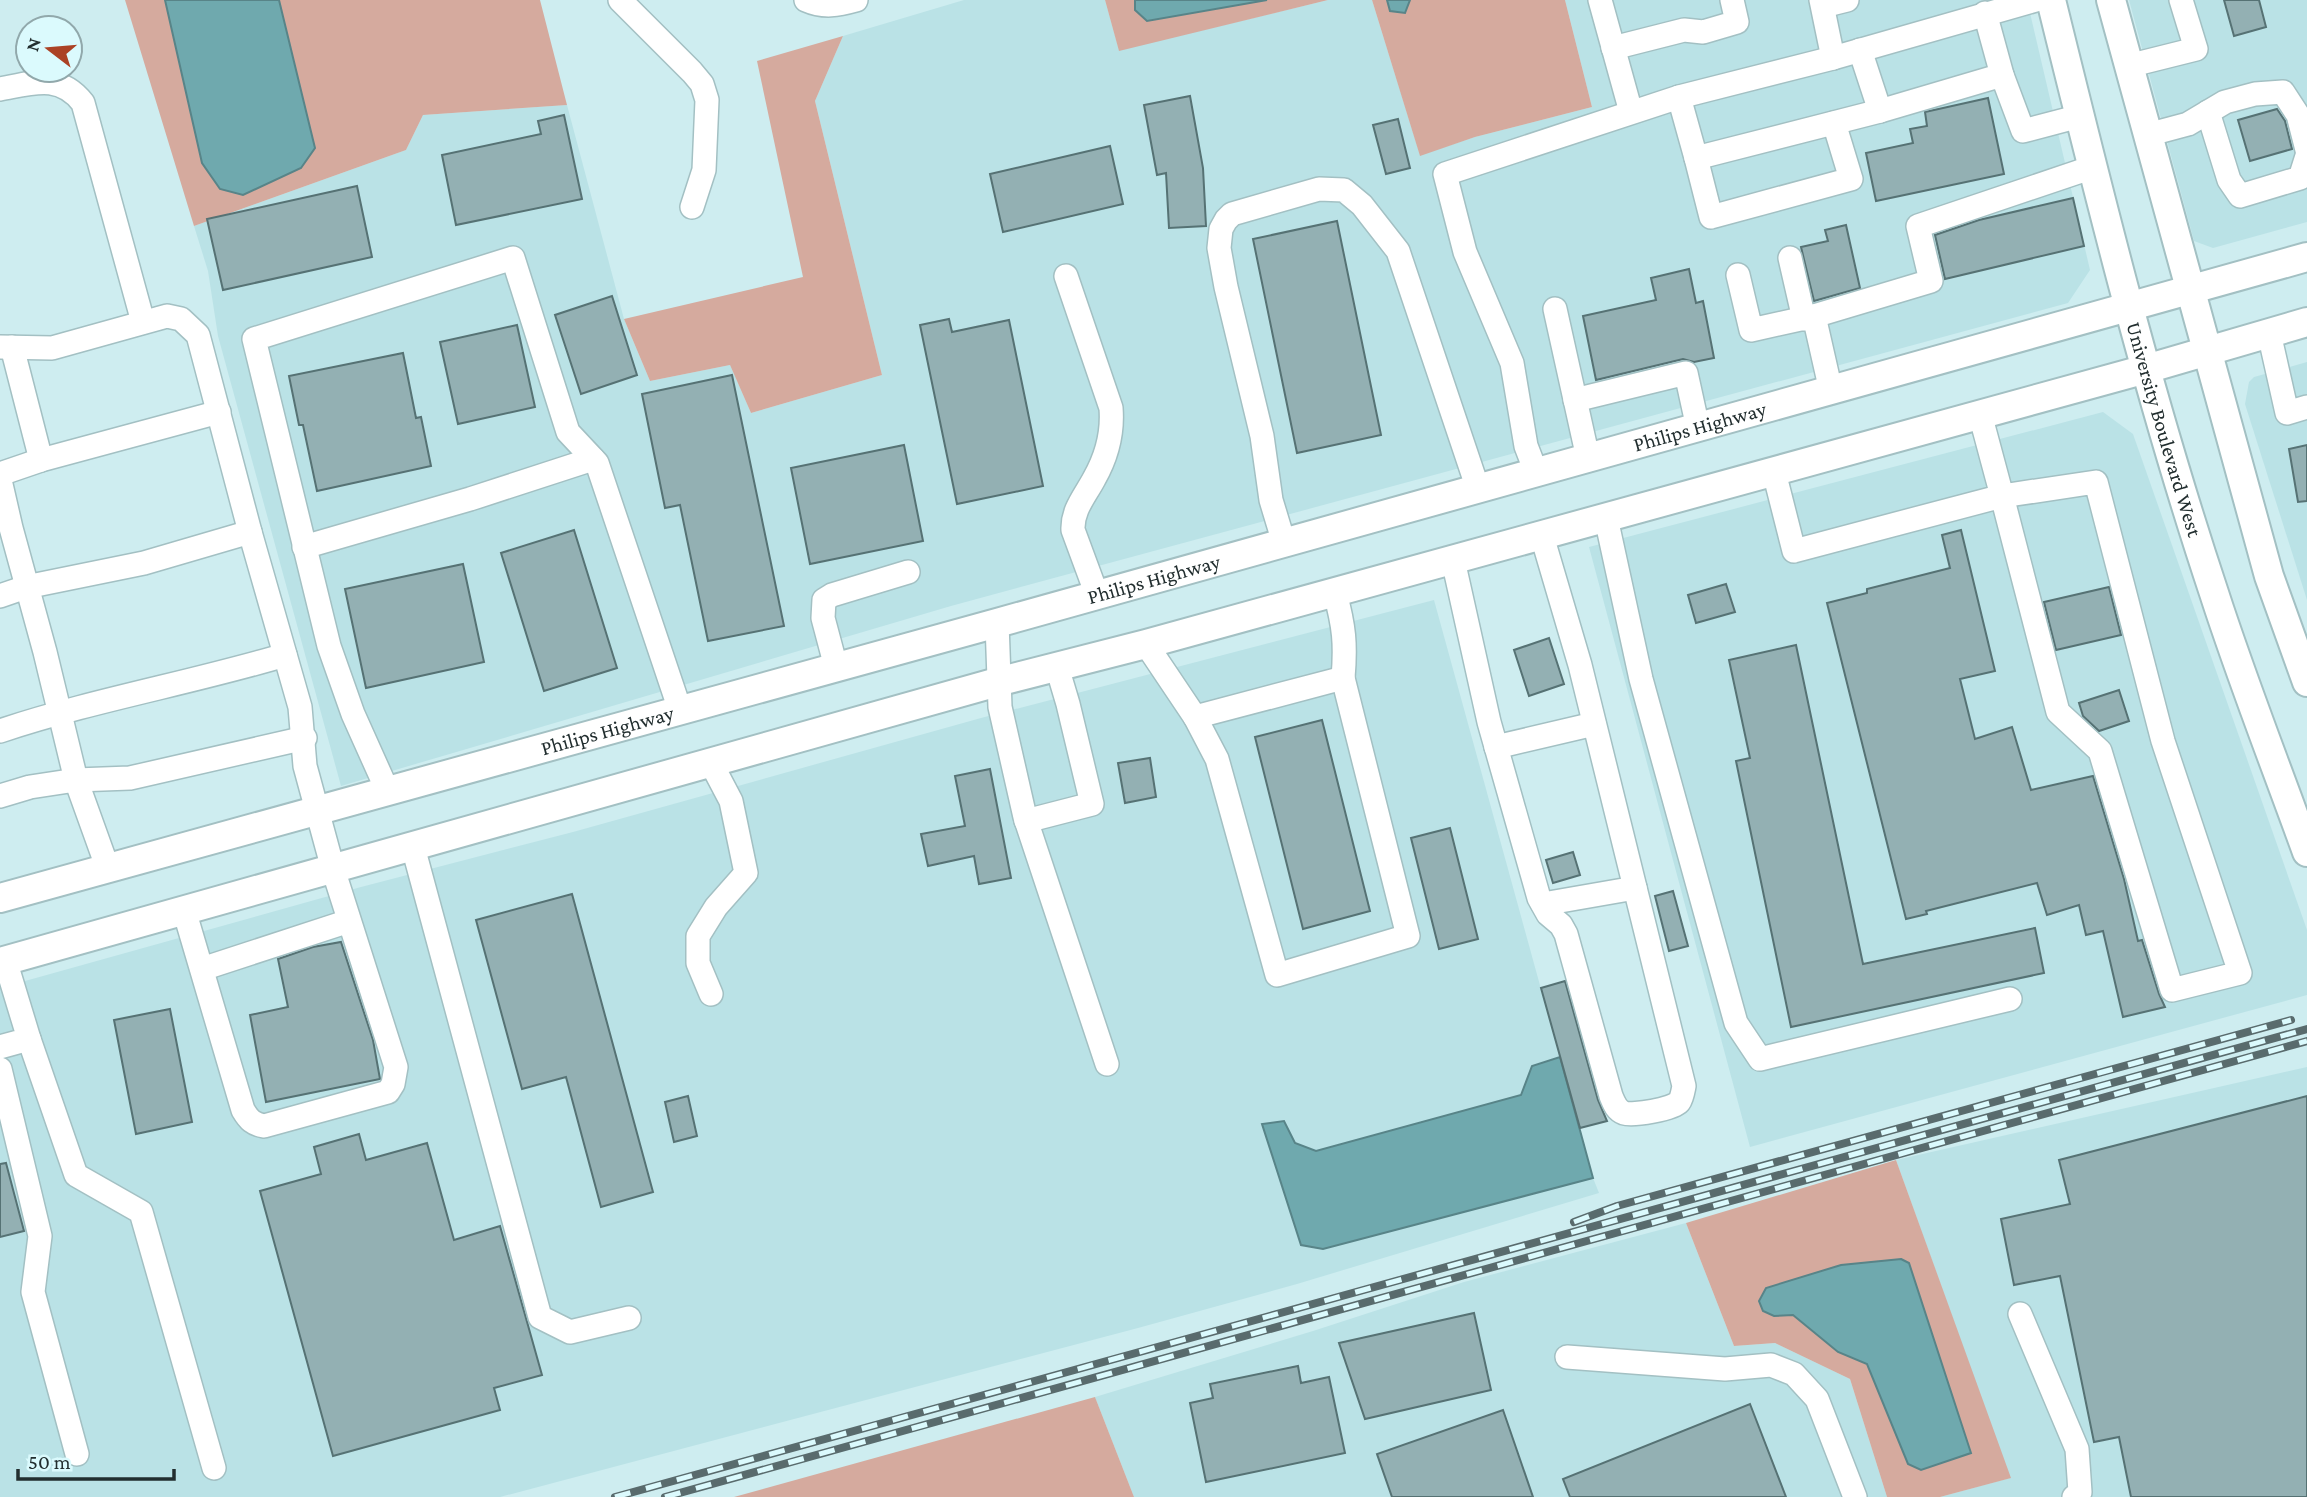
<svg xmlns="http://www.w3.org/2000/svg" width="2307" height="1497" font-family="'Crimson Pro',serif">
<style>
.built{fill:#bae2e6}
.green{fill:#d5aa9e;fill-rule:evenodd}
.water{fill:#6fa9ae;stroke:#588488;stroke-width:2}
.building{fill:#93b0b3;stroke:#567274;stroke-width:2}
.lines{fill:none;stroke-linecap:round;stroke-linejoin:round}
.minor-casing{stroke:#a3c0c3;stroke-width:26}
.major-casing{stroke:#a3c0c3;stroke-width:32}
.minor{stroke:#fff;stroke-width:23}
.major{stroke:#fff;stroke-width:28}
.rail-casing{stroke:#596b6d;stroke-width:8}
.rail{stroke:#dbfafd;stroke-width:5;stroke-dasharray:16;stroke-linecap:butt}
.labels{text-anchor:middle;stroke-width:5;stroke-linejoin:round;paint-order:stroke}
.street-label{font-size:21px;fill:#222e2f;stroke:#dbfafd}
</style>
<rect width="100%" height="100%" fill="#ceedf0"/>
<g class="built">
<path d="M964,0H1105L1119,50L1328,0H1372L1420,155L1475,137L1592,107L1565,0H2027L2090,270L2068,303L951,606L341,786L218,336L208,271L194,226L406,150L423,115L567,105L624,319L650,381L730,365L751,413L882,375L815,101L843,36Z"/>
<path d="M2129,0H2307V222L2213,248L2194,241Z"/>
<path d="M2307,362V600L2245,404L2249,382L2254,377Z"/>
<path d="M2103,412L2133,434L2307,930V995L1750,1147L1589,547Z"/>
<path d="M1434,600L1593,1178L1599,1193L1297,1284L1138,1328L500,1497H0V988L361,887L573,832L981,718Z"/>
<path d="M2307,1067V1497H1940L2010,1478L1896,1160Z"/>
<path d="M1686,1223L1734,1346L1775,1343L1850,1379L1887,1497H1134L1095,1397L1313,1331L1464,1282Z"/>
</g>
<g class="green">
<path d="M125,0H165L202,163L220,189L243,195L315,148L279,0H540L567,105L423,115L406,150L194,226Z"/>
<path d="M1105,0H1135V10L1147,21L1267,0H1328L1119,51Z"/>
<path d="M1372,0H1387L1390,11L1404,13L1410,0H1565L1592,107L1475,137L1420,156Z"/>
<path d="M843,36L815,101L882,375L751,413L730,365L650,381L624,319L803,277L757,61Z"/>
<path d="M1896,1160L2011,1478L1940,1497H1887L1850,1379L1775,1343L1734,1346L1686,1223ZM1908,1263V1464L1867,1364L1838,1352L1793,1315Z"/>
<path d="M1095,1397L1134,1497H734Z"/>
</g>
<g class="water">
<path d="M165,0H279L315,148L301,168L243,195L220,189L202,163Z"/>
<path d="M1135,0H1267L1147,21L1135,10Z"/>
<path d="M1387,0H1410L1405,13L1390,11Z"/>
<path d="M1560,1057L1593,1178L1323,1249L1301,1245L1262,1124L1284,1121L1295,1143L1316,1151L1521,1095L1532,1066Z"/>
<path d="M1901,1259L1909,1263L1971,1453L1921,1470L1908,1464L1867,1364L1838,1352L1793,1315L1774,1316L1763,1311L1759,1301L1766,1288L1841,1265Z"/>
</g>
<g class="building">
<path d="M2224,0H2259L2266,27L2234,36Z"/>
<path d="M1190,96L1203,168L1206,226L1169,228L1166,173L1157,175L1144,105Z"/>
<path d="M1988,98L2004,174L1876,201L1866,153L1913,143L1910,129L1927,126L1925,112Z"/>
<path d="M2277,109L2285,121L2292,149L2250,161L2238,120Z"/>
<path d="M564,115L582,199L456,225L442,155L541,134L538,121Z"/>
<path d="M1398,119L1410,168L1386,174L1373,125Z"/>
<path d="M1110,146L1123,204L1003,232L990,174Z"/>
<path d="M357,186L372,257L223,290L207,219Z"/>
<path d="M2073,198L2084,246L1945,279L1935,235L1979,220Z"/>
<path d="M1337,221L1381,435L1297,453L1253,239Z"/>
<path d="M1846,225L1860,288L1814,301L1801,247L1828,241L1825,230Z"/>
<path d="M1689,269L1696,303L1703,301L1714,358L1694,362L1683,359L1596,380L1583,316L1656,300L1651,278Z"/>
<path d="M612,296L637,375L581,394L555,315Z"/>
<path d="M949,319L952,332L1009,320L1043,486L957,504L920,325Z"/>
<path d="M517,325L535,407L458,424L440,342Z"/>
<path d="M403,353L416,418L421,417L431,466L317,491L303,425H299L289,376Z"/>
<path d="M732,375L784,626L708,641L680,505L665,508L642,394Z"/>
<path d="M904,445L923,541L810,564L791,468Z"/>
<path d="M2307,445V501L2298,502L2289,449Z"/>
<path d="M574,530L617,668L544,691L501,553Z"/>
<path d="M1961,530L1995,671L1960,679L1975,739L2012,727L2031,790L2093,776L2124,879L2138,941L2142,940L2159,994L2165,1007L2123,1017L2103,931L2086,935L2079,905L2047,915L2037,883L1926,911L1927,914L1906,919L1827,603L1867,593V589L1950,568L1942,535Z"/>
<path d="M463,564L484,662L366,688L345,589Z"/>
<path d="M1726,584L1735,612L1696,623L1688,595Z"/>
<path d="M2109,587L2121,635L2056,650L2044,602Z"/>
<path d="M1549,638L1564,684L1529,696L1514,650Z"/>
<path d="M1796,645L1863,964L2035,928L2044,973L1791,1027L1736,761L1750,758L1729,660Z"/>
<path d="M2119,690L2129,721L2099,731L2083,716L2079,703Z"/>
<path d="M1322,720L1370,911L1303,929L1255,737Z"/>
<path d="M1150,758L1156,797L1125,803L1118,763Z"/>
<path d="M990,769L1011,878L979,884L974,856L928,866L921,834L965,826L955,776Z"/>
<path d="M1450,828L1478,939L1439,949L1411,838Z"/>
<path d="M1573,852L1580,875L1553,883L1546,860Z"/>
<path d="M1673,891L1688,946L1669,951L1655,896Z"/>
<path d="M572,894L653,1192L601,1207L566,1077L522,1089L476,920Z"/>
<path d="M341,942L373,1040L380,1079L266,1102L250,1015L288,1007L278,959L313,947Z"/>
<path d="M1565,981L1598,1100L1607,1121L1580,1128L1541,988Z"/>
<path d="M170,1009L192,1122L136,1134L114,1020Z"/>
<path d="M688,1096L697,1136L674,1142L665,1102Z"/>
<path d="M2307,1096V1497H2131L2119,1437L2094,1442L2060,1276L2014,1285L2001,1219L2070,1204L2059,1160Z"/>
<path d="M359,1134L366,1160L427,1143L454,1240L500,1226L542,1375L494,1388L500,1410L333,1456L260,1191L321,1174L314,1147Z"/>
<path d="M6,1163L24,1231L0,1237V1164Z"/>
<path d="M1474,1313L1491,1390L1365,1419L1339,1343Z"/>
<path d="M1298,1366L1301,1383L1329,1377L1345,1453L1206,1482L1190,1403L1213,1398L1210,1384Z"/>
<path d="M1750,1404L1786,1497H1570L1563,1479Z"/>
<path d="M1503,1410L1533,1497H1392L1377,1454Z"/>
</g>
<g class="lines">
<g class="minor-casing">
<g id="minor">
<path d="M620,0L692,72L702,84L707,100L704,170L692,207"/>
<path d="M806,0C824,8 838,5 856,0"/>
<path d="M1600,0L1631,112"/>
<path d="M1821,0L1833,58"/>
<path d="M1823,6L1847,0"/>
<path d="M1985,13L2002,75"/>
<path d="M1613,48L1684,30L1703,32L1737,22L1732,0"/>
<path d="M1860,50L1880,111"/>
<path d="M2128,66L2196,49L2181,0"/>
<path d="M0,89C33,83 60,73 83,103L143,322"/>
<path d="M1679,97L1833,58L2036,0"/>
<path d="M2208,112L2229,180L2240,196L2300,178L2307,156"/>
<path d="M2147,135L2188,124L2225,102L2255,94L2283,92L2298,115L2307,150"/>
<path d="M1696,158L1711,217L1851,179L1834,123"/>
<path d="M1790,258L1804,319"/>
<path d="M1738,275L1751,330L1814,316"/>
<path d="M1066,276L1111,408C1113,433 1106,458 1094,479C1085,496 1072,510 1073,530L1097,595"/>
<path d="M1555,309L1588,458"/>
<path d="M2269,333L2287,413L2307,407"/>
<path d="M0,347L52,348L167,316L181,319L198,335L250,532L300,707L305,766L333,869L396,1067L393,1084L388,1092L264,1126C253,1124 249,1120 243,1110L184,910"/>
<path d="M12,347L41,460"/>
<path d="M1831,391L1814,316L1931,281L1918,226L2093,167"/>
<path d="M1575,400L1686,373L1698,428"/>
<path d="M1536,472L1526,446L1512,363L1465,252L1445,174L1679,97L1696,158L1880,111L2002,75L2023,131L2080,116"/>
<path d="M1774,472L1794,551L2002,496L2058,712L2100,751L2172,990L2240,973L2163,741L2096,482L2002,496L1980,414"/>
<path d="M0,474L41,460L219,412"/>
<path d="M0,480L11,528L45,652L76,780L108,869"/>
<path d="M1606,518L1641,679L1736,1023L1760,1059L2010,999"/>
<path d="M1284,543L1271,500L1262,436L1226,287L1219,248L1221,229L1226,220L1232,214L1319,189L1344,190L1362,205L1398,251L1478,489"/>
<path d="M304,547L470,499L593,459"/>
<path d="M1453,560L1489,722L1539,898L1548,914L1561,925L1566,934L1611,1096C1614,1103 1616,1110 1624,1113C1633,1116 1673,1109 1679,1102C1682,1098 1683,1091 1684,1086L1580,665L1542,536"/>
<path d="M0,596L26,587L144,563L250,532"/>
<path d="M997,623L1000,707L1025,817L1107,1064"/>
<path d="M1146,644L1195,717L1217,759L1277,975L1408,936L1343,678C1346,644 1344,626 1335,593"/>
<path d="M836,667L823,618L824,600L832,595L908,572"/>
<path d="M1195,717L1343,678"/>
<path d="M0,731C93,700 191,683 285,655"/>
<path d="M1496,747L1594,724"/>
<path d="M711,763L731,801L746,873L716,907L698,936V963L711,994"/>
<path d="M388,792L353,714L329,646L254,339L513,258L568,432L597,463L680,710"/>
<path d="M0,796L30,787L76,780L130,778L305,738"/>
<path d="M1026,821L1092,804L1068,704L1057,667"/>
<path d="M413,847L540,1317L570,1332L629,1318"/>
<path d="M1543,904L1635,888"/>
<path d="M202,969L349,921"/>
<path d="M29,1039L76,1175L141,1212L214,1468"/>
<path d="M0,1047L29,1039L5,960"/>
<path d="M0,1069L40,1236L33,1292L77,1454"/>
<path d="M2020,1314L2077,1449L2080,1492L2074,1497"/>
<path d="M1567,1357L1725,1369L1771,1365L1794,1374L1817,1399L1855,1497"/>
</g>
</g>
<g class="major-casing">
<g id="major">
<path id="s1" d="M2051,0C2100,199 2149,398 2214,593C2242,680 2276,766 2307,852"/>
<path d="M2111,0L2269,576L2307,682"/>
<path id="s2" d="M0,898L997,623L2307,257"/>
<path d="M0,962L1001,681L1146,644L2146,369L2307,322"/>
</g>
</g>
<use href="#minor" class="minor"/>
<use href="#major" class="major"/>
<g class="rail-casing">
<g id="rail">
<path d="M1574,1222L1617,1206L2291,1020"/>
<path d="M615,1497L2307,1029"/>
<path d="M665,1497L2307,1041"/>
</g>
</g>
<use href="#rail" class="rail"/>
</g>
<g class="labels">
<g class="street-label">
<text dy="7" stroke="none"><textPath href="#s2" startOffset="1764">Philips Highway</textPath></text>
<text dy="7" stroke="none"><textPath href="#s1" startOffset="444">University Boulevard West</textPath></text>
<text dy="7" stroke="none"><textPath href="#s2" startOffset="1197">Philips Highway</textPath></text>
<text dy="7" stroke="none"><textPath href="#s2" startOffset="630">Philips Highway</textPath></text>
</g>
</g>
<g transform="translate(49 49) rotate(286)"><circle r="33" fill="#dbfafd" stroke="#91a8ab" stroke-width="2"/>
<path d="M0-5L12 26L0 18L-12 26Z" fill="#ab4225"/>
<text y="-10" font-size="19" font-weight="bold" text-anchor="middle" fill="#222e2f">N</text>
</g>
<path d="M18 1469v10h156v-10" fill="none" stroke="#222e2f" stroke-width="3.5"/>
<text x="28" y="1469" font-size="21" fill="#222e2f" stroke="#dbfafd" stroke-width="5" paint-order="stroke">50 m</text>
</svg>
